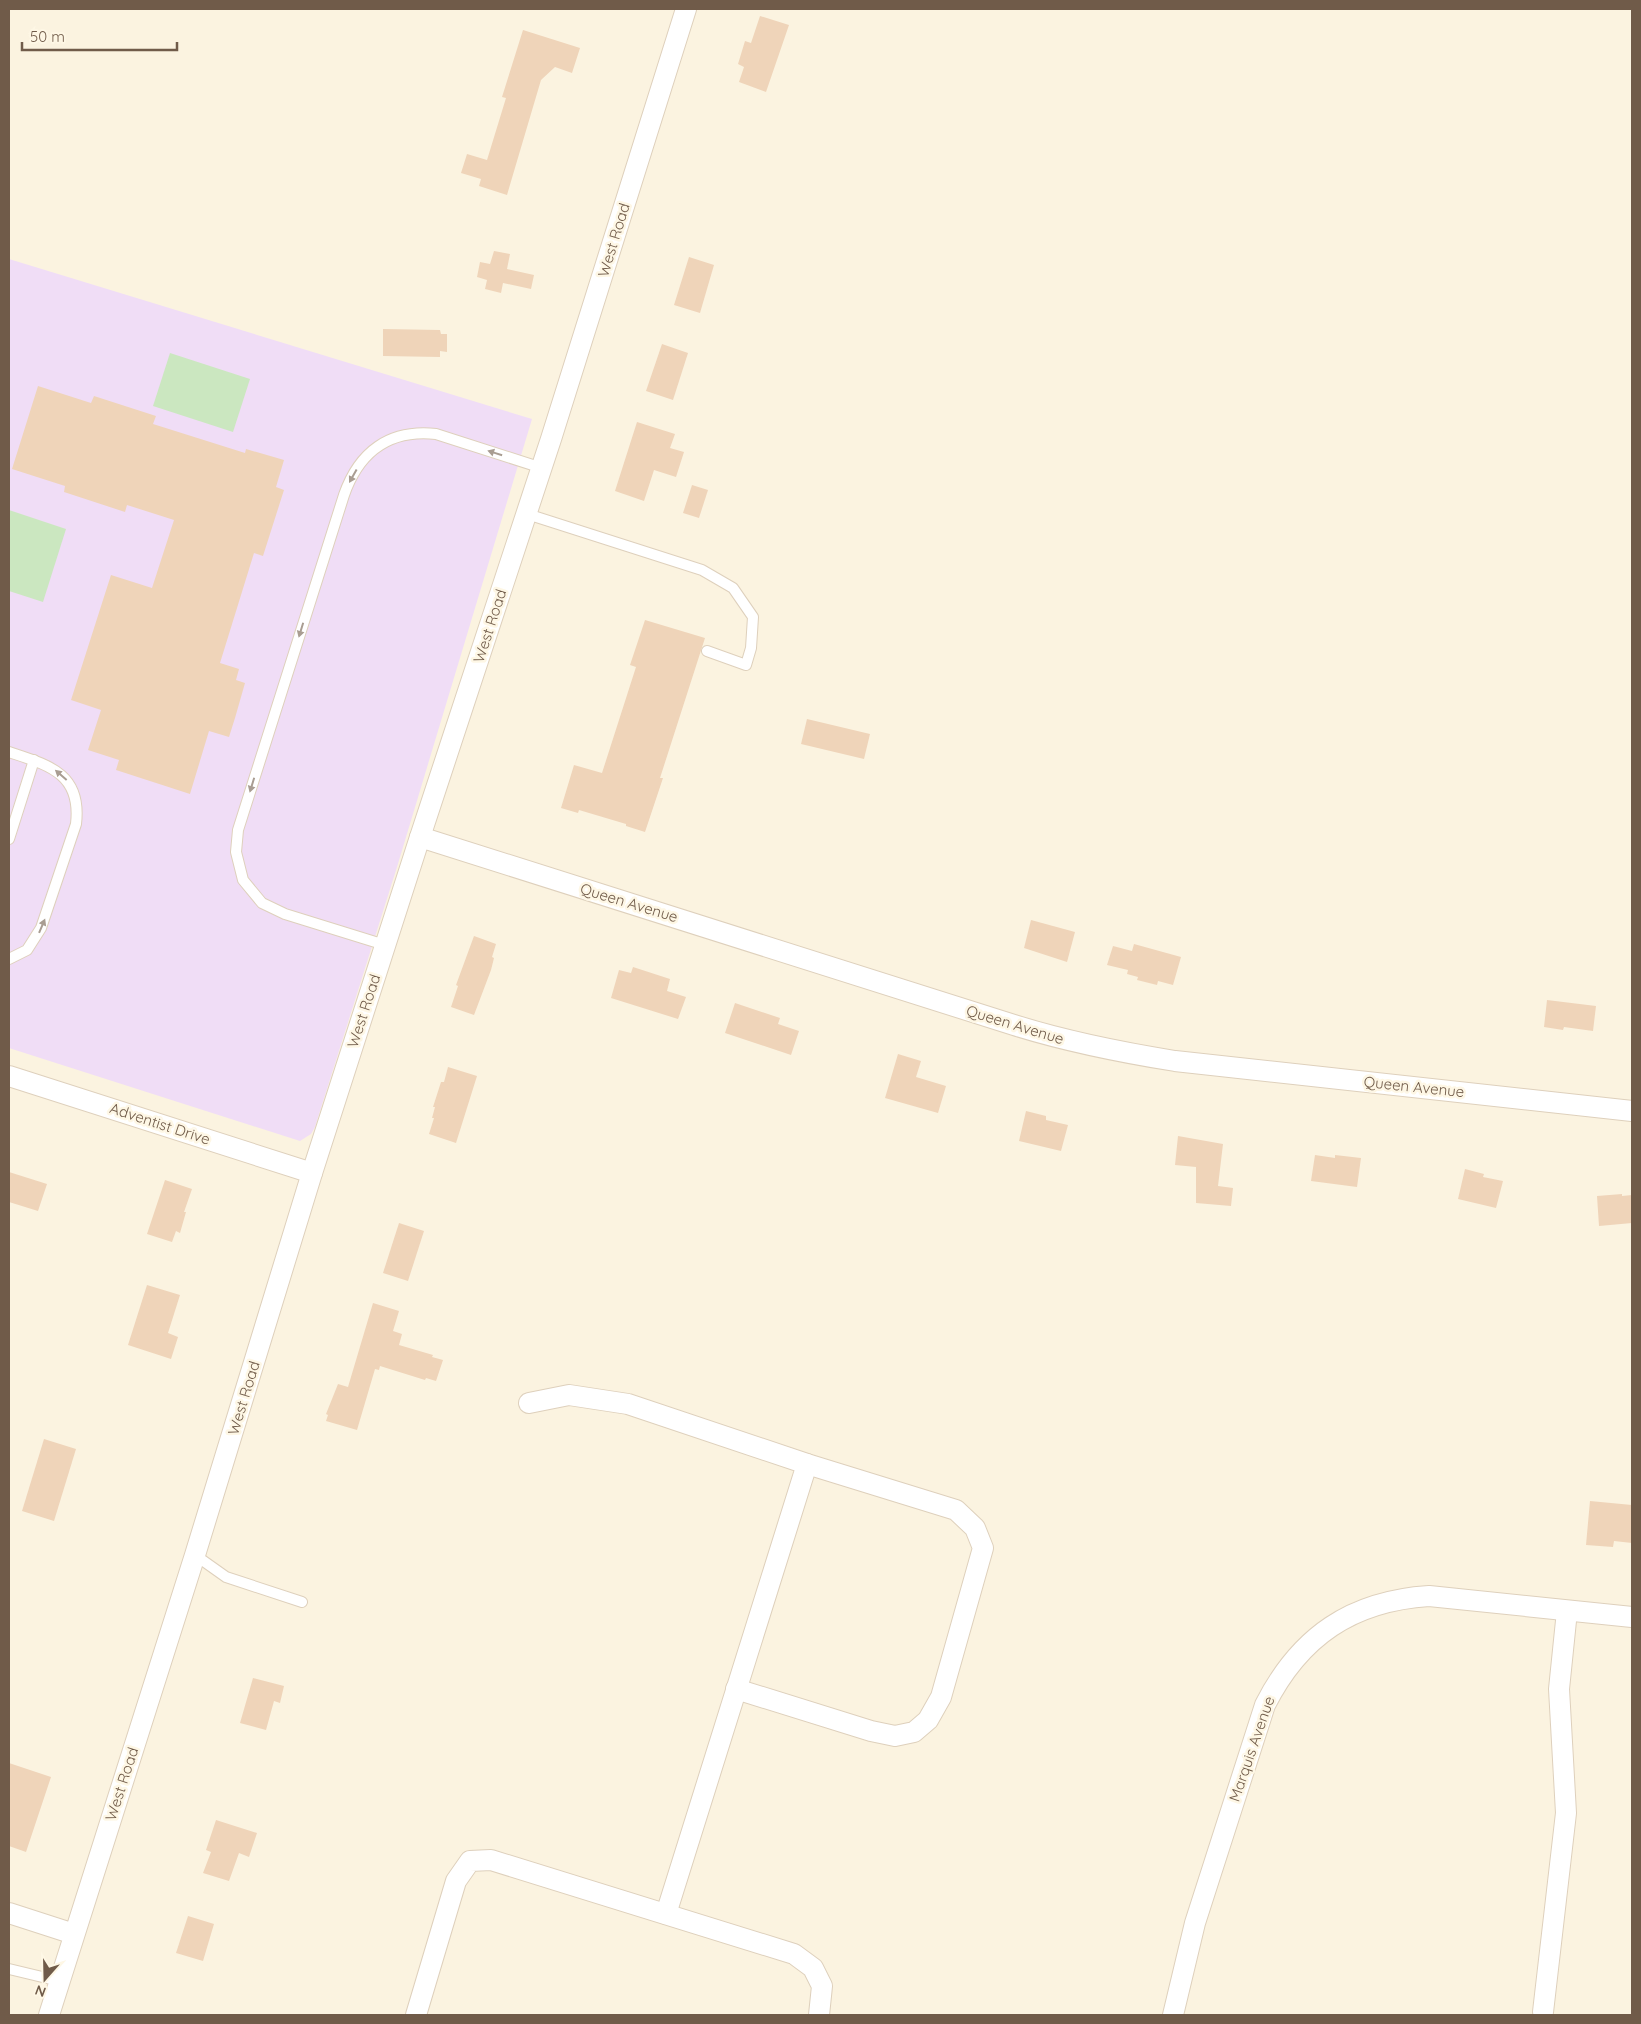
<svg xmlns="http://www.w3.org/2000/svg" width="1641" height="2024" font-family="Quicksand,sans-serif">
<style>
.education{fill:#f0ddf6}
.green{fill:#cbe7c0}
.building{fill:#efd4b9}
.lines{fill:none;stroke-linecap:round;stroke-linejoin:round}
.service-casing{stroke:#ded0bc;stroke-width:12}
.minor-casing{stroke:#ded0bc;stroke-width:22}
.service{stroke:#fff;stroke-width:10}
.minor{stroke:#fff;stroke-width:20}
.oneway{fill:#a99d92}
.labels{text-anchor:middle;stroke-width:5;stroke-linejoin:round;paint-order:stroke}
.street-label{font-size:15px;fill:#705b49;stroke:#fef7e5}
</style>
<rect width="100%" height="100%" fill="#fbf3e0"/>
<path class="education" d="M9,259L532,419L397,867L315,1127L311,1134L300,1141L9,1048Z"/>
<g class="green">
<path d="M170,353L250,379L233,432L153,406Z"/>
<path d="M9,510L66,529L43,602L9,591Z"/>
</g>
<g class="building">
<path d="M760,16L789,25L766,92L739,82L744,67L738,64L745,41L751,43Z"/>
<path d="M523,30L580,48L572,73L555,67L541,80L507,195L479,186L481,179L461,173L467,154L487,160L506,98L502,97Z"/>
<path d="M494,251L510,254L507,269L534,275L531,289L503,283L501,293L485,289L487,280L477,277L480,262L490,264Z"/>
<path d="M689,257L714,265L700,313L674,305Z"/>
<path d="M383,329L440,330L441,334H447V352L440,351V357L383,356Z"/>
<path d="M662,344L688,353L673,400L646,391Z"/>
<path d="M38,386L91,403L94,396L156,416L153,424L245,453L246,449L284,460L276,487L284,490L263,556L254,553L220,663L239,669L236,680L245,683L235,718L229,737L209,731L190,794L116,770L119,760L88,750L101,710L71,700L111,575L152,588L174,520L127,505L125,512L64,492L65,486L12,469Z"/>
<path d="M637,422L675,434L670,448L684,452L676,477L654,470L644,501L615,491Z"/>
<path d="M692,485L708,490L699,518L683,513Z"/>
<path d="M645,620L705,638L660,778H663L645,832L626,826V824L579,810L578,813L561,808L574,765L602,773L636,667L630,665Z"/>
<path d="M807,719L870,734L864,759L801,744Z"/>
<path d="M1031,920L1075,932L1067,962L1024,948Z"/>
<path d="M474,936L496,944L492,957L494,958L491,970L474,1015L451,1007L458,986L456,985Z"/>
<path d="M1134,944L1181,957L1173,985L1158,981L1157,985L1137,980L1138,977L1127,974L1128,970L1107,965L1113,946L1132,951Z"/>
<path d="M633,967L670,979L667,991L686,997L678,1019L611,998L619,970L631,973Z"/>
<path d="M1547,1000L1596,1006L1593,1031L1564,1027L1563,1030L1544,1027Z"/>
<path d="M735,1003L780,1018L778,1024L799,1031L791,1055L725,1033Z"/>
<path d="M898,1054L921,1061L916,1077L946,1086L938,1113L885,1098Z"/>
<path d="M448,1067L477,1076L456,1143L429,1134L434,1118H432L435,1107H433L441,1082H444Z"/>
<path d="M1026,1111L1046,1116V1120L1068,1125L1061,1151L1019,1141Z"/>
<path d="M1178,1136L1223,1144L1218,1186L1233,1188L1231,1206L1196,1203V1167L1175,1165Z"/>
<path d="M1315,1155L1335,1158V1155L1361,1158L1357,1187L1311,1181Z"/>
<path d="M1465,1169L1484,1174L1483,1177L1503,1181L1496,1208L1458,1199Z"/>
<path d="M9,1172L47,1184L38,1211L9,1202Z"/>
<path d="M165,1180L192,1189L184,1212H186L180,1233L176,1231L172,1242L147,1234Z"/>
<path d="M1622,1194V1196L1632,1195V1223L1599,1226L1597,1196Z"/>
<path d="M399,1223L424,1231L408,1281L383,1273Z"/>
<path d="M147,1285L180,1295L168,1333L178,1337L171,1359L128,1345Z"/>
<path d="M373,1303L399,1311L393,1331L402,1334L399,1345L433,1355L432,1357L443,1360L436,1381L426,1378L425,1380L380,1366L379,1370L375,1369L357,1430L326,1421L328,1415L326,1414L338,1384L348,1387Z"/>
<path d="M44,1439L76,1449L54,1521L22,1511Z"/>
<path d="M1590,1501L1632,1505V1543L1614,1541L1613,1547L1586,1545Z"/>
<path d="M253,1678L284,1686L280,1703L274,1701L266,1730L240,1723Z"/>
<path d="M9,1763L51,1777L26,1852L9,1846Z"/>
<path d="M216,1820L257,1833L249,1857L239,1853L229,1881L203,1873L211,1852L206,1850Z"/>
<path d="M188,1916L214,1924L203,1961L176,1953Z"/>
</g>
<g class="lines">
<g class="service-casing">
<g id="service">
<path d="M527,514L702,570L733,588L753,617L751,648L746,665L707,651"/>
<path d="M9,752C48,765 82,773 76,824L41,928L27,950L9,959"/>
<path d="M9,839L34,760"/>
<path d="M385,945L285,914L262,903L243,880L236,852L238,830L344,495C359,452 389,429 436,434L542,468"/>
<path d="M195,1555L226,1577L302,1602"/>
<path d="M9,1969L59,1981"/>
</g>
</g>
<g class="minor-casing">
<g id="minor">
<path d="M420,837L1014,1025C1068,1042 1119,1052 1175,1061L1632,1111"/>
<path d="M9,1076L312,1173"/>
<path d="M529,1403L569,1395L628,1404L807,1464L666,1914"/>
<path d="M736,1689L871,1731L895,1736L914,1732L928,1720L941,1697L983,1548L975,1528L956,1510L807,1464"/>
<path d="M9,1913L74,1934"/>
<path d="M1543,2012L1566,1813L1559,1689L1567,1611"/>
<path d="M49,2015L195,1555L312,1173L420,837L551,439L686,9"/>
<path d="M416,2015L456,1881L470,1861L491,1860L794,1954L813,1968L822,1986L819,2015"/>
<path d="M1173,2015L1195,1923L1265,1705C1300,1636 1352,1601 1429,1596L1632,1617"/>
</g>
</g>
<use href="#service" class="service"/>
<use href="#minor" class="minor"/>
</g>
<defs><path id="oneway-solid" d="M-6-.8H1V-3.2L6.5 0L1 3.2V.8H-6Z" transform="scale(1.25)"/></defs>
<g class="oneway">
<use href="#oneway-solid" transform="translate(495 453) rotate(-162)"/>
<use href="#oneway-solid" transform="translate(353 476) rotate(119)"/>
<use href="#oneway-solid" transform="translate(301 630) rotate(107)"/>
<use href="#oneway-solid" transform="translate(61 775) rotate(-139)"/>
<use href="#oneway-solid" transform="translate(252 785) rotate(107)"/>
<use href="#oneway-solid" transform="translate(42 926) rotate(-67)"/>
</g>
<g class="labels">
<g class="street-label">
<text transform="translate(614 240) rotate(-73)" y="5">West Road</text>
<text transform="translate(490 626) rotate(-72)" y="5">West Road</text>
<text transform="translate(629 903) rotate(17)" y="5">Queen Avenue</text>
<text transform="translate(364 1011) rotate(-72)" y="5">West Road</text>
<text transform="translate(1015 1025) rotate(17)" y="5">Queen Avenue</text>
<text transform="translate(1414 1087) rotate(6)" y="5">Queen Avenue</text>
<text transform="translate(160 1124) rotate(18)" y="5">Adventist Drive</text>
<text transform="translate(244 1398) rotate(-73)" y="5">West Road</text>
<text transform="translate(1252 1749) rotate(-71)" y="5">Marquis Avenue</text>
<text transform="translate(122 1784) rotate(-72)" y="5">West Road</text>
</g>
</g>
<rect width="1641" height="2024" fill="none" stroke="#705b49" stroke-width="20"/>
<g transform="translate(45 1979) rotate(200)" stroke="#fef7e5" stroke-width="4" paint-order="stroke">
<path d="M0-4L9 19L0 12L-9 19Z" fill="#705b49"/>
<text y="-8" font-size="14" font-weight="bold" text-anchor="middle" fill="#705b49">N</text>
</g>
<path d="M22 42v8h155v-8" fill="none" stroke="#705b49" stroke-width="2.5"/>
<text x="30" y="42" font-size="15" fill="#705b49" stroke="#fef7e5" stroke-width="4" paint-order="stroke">50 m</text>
</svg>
